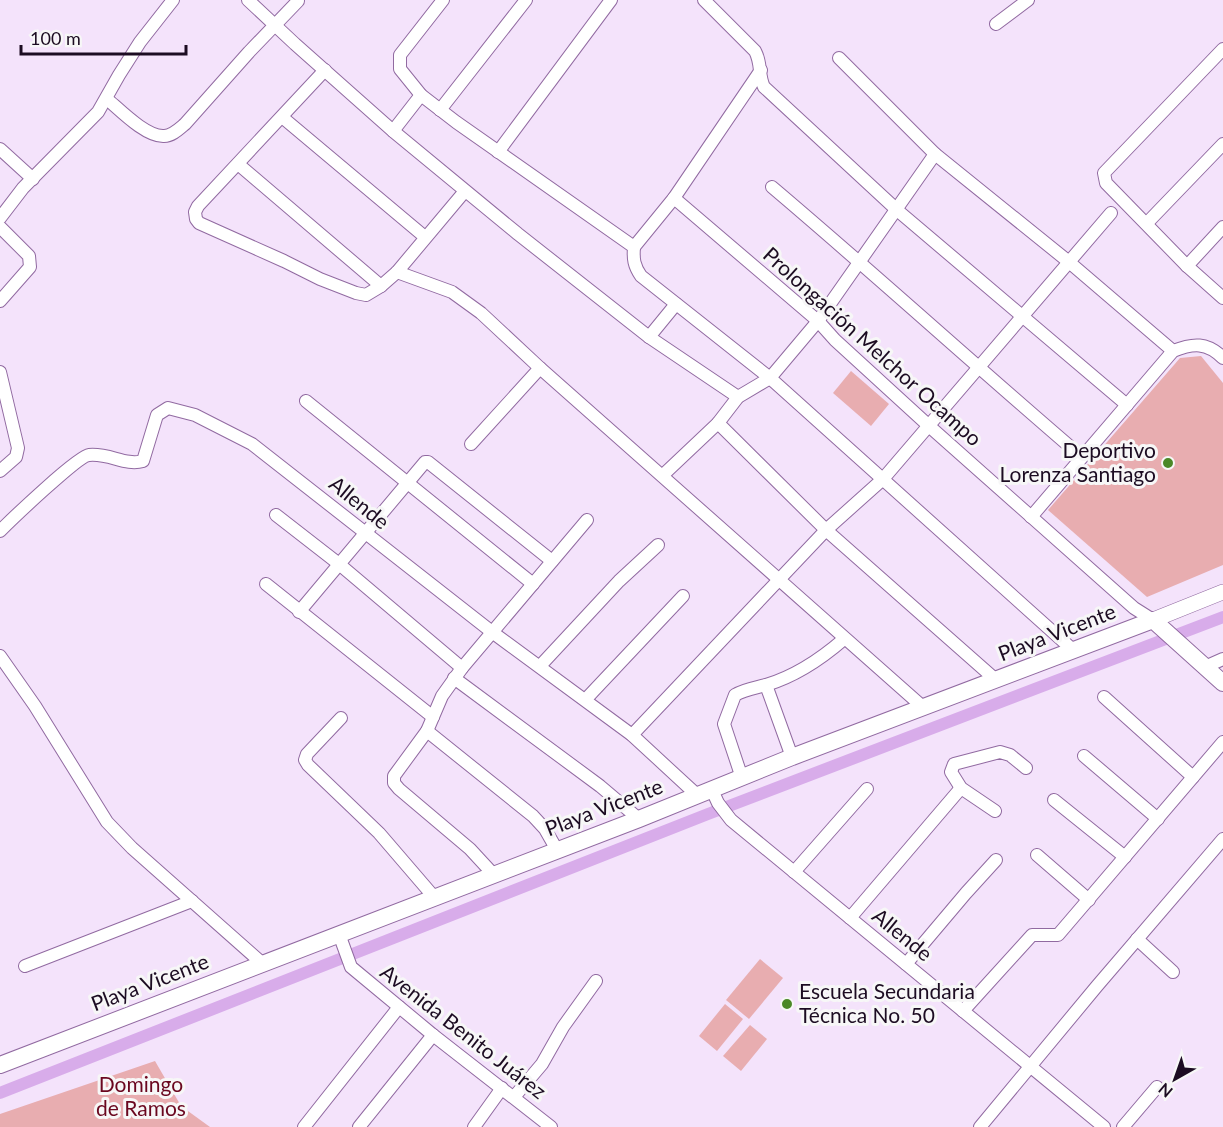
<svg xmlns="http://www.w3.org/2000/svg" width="1223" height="1127" font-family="Lato,sans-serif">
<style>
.green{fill:#e8adb0}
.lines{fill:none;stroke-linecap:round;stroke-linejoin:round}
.canal{stroke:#d8acea;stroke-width:12}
.minor-casing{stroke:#916aa1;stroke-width:14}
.tertiary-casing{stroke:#916aa1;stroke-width:16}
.secondary-casing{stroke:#916aa1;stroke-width:18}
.minor{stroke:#fff;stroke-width:12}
.tertiary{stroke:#fff;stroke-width:15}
.secondary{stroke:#fff;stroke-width:16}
.poi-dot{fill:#4b8827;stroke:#f7f7f7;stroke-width:2}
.labels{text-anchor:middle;stroke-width:6;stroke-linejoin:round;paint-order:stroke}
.street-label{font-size:21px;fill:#1c0c22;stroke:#f7f7f7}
.poi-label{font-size:21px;fill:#1c0c22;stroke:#f7f7f7;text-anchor:end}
.park-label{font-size:21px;fill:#6a071f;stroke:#f7f7f7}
</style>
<rect width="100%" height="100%" fill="#f4e3fb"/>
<g class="green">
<path d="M1201,356L1223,383V565L1147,597L1048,510L1180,358Z"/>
<path d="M851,371L889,404L871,426L833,393Z"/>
<path d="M760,959L783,978L749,1019L726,1000Z"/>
<path d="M725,1004L743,1019L717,1051L699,1036Z"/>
<path d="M750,1025L767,1039L741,1071L723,1056Z"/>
<path d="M155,1061L181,1106L210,1127H0V1114Z"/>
</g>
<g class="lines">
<path class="canal" d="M0,1093L708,814L1223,617"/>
<g class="minor-casing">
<g id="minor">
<path d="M248,0L295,44L393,131L518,234L649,337L738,397"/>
<path d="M443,0L400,55V69L421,95L456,122L634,247C633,259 634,266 641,276L770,378L1073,650"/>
<path d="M704,0L755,51C762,64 758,75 764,87L897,210L1127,405"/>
<path d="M996,24L1028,0"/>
<path d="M1223,49L1104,173L1106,183L1187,266L1223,298"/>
<path d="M839,58L935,154L1069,262L1173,351"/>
<path d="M325,70L198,206L195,212L196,219L199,223L284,261L320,279L356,293L366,295L381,286L397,272L465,191"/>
<path d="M107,99C120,110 146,137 164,136C172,136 179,129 185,124L249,52L298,1"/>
<path d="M440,110L526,0"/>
<path d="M282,117L425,237"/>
<path d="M393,131L421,95"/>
<path d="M0,149L33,179"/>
<path d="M498,152L611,0"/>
<path d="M238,164L381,286"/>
<path d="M772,187C876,275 978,368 1082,457"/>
<path d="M674,198L818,321L835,340L929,426L1134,608L1153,620"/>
<path d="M0,218L23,188L98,112L119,75L140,42L173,0"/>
<path d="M1147,223L1223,144"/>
<path d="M0,227L29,256L30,267L0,301"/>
<path d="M634,247L674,198L761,70"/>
<path d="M1187,266L1223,227"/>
<path d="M397,272L452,292L481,313L540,368L924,708"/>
<path d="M649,337L676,304"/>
<path d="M0,372L18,448L16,457L0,471"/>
<path d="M306,401L533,584"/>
<path d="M718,423L826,530L996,680"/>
<path d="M471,444L540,368"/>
<path d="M663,475L718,423L738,397L770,378L818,321L935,154"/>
<path d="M276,515L339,564L462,668"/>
<path d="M1031,517L1173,351C1193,343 1207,342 1223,358"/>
<path d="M0,531C12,519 78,456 89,455C110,453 125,466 143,461L157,415L168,408L195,415L252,444L492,632L632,735L697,795"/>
<path d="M266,584L433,717"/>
<path d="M299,612L425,462H428L552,561"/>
<path d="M0,656L35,706L107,822L132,848L263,964"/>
<path d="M540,666L619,581L658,545"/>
<path d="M1205,667L1223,659"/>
<path d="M454,678L600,786L639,819"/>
<path d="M766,685L792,757"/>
<path d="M1104,697L1193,777"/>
<path d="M586,699L683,596"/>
<path d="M341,718L307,754L305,760L308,765L379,833L434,897"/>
<path d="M427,731L533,816L545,829L557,850"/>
<path d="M632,735L826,530L883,479L1111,213"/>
<path d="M1084,756L1158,819"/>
<path d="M742,778L724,724L735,695C745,689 755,688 766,685C796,676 821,659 844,639"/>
<path d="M712,790L718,803L731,820L1104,1127"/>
<path d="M1054,800L1125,857"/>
<path d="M995,811L961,788L951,772L954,764L1000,752L1010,755L1026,768"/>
<path d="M1037,855L1089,900"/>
<path d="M794,872L867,789"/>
<path d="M494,875L470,849L399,789L394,783V776L427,731L442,696L462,668L587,520"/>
<path d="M850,918L961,788"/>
<path d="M339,934L351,967L433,1035L551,1127"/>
<path d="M1137,939L1173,972"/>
<path d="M906,964L966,893L996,860"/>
<path d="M25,966L192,901"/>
<path d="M963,1011L1032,935H1058L1223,742"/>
<path d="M514,1097L542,1064L563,1027L596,981"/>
<path d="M304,1127L399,1007"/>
<path d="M359,1127L433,1035"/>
<path d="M474,1127L502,1088"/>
<path d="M980,1127L1097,986L1223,839"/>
<path d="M1123,1127L1157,1087"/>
</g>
</g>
<g class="tertiary-casing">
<path id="tertiary" d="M1153,620L1223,592"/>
</g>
<g class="secondary-casing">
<path id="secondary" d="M0,1065L639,819L792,757L1153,620L1223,683"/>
</g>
<use href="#minor" class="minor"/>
<use href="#tertiary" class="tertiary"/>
<use href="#secondary" class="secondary"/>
</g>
<g class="poi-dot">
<circle cx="1168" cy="463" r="6"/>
<circle cx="787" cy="1004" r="6"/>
</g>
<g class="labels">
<g class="street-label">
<text transform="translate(872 347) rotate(42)" y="7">Prolongación Melchor Ocampo</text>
<text transform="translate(359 503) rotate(39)" y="7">Allende</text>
<text transform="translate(1057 633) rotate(-21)" y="7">Playa Vicente</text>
<text transform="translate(604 808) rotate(-21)" y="7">Playa Vicente</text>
<text transform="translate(902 935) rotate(39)" y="7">Allende</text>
<text transform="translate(150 983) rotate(-21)" y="7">Playa Vicente</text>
<text transform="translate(463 1032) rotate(38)" y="7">Avenida Benito Juárez</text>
</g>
<g class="poi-label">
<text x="1156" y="458">Deportivo<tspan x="1156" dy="24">Lorenza Santiago</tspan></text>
<text x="799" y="999" text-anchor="start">Escuela Secundaria<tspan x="799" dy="24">Técnica No. 50</tspan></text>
</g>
<g class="park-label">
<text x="141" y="1092">Domingo<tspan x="141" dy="24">de Ramos</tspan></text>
</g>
</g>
<g transform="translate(1175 1079) rotate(220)" stroke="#f7f7f7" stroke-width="4.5" paint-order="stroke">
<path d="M0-4.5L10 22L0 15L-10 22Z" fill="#1c0c22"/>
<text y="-9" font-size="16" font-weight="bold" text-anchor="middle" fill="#1c0c22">N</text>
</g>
<path d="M21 45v9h165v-9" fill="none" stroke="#1c0c22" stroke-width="3"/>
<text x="30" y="45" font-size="18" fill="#1c0c22" stroke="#f7f7f7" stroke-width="4.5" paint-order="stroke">100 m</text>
</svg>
